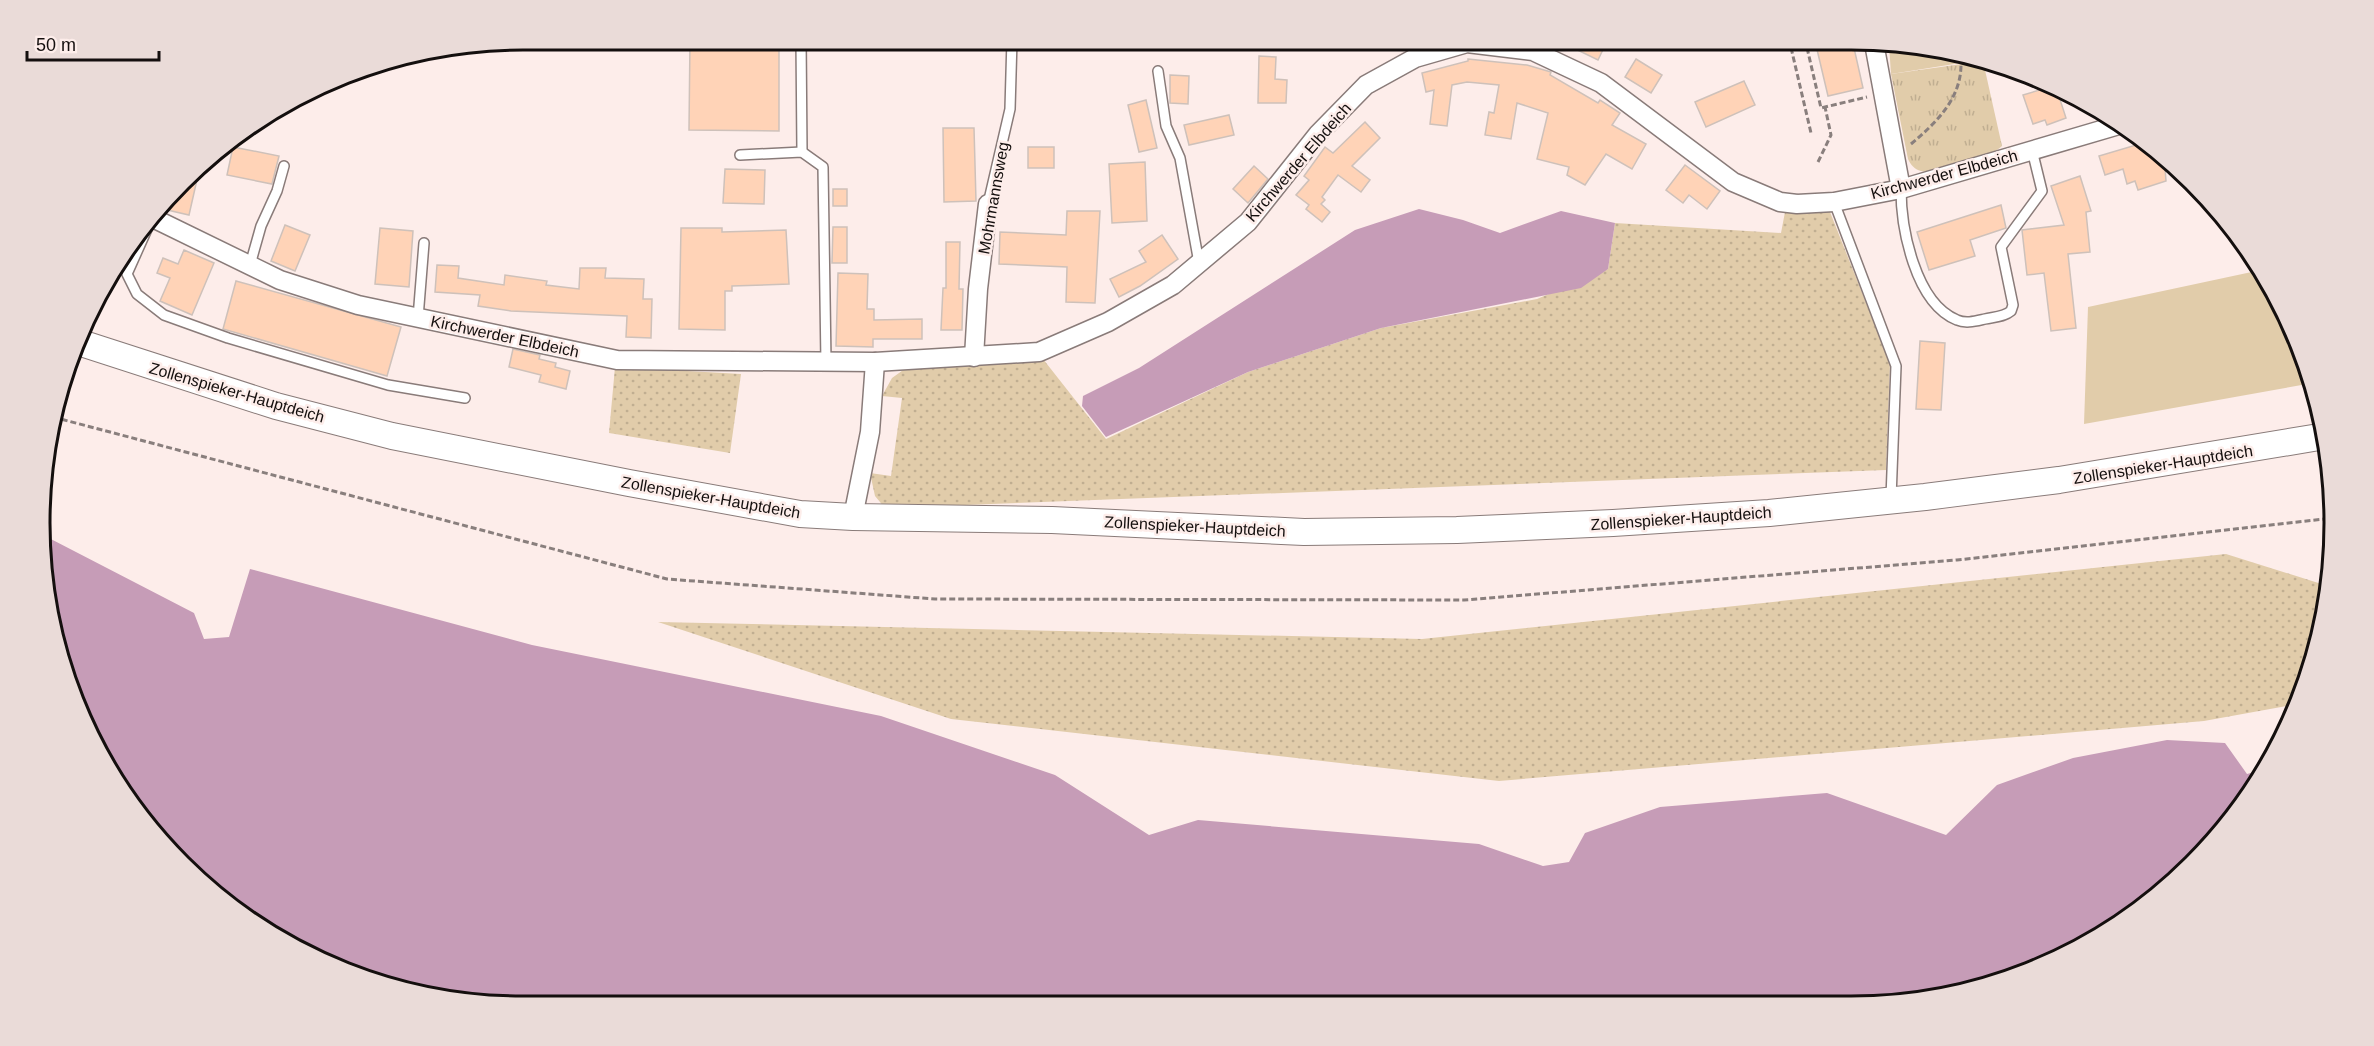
<svg xmlns="http://www.w3.org/2000/svg" width="2374" height="1046" font-family="Helvetica,sans-serif">
<style>
.grass{fill:url(#grass-dots)}
.park{fill:url(#park-tufts)}
.garden{fill:#e1ccaa}
.water{fill:#c69cb7}
.building{fill:#ffd3b7;stroke:#cec1ba;stroke-width:1.5}
.lines{fill:none;stroke-linecap:round;stroke-linejoin:round}
.lane-casing{stroke:#897b79;stroke-width:12}
.street-casing{stroke:#897b79;stroke-width:21}
.secondary-casing{stroke:#897b79;stroke-width:28}
.path{stroke:#897f7d;stroke-width:3;stroke-dasharray:6 3;stroke-linecap:butt}
.lane{stroke:#fff;stroke-width:9}
.street{stroke:#fff;stroke-width:18}
.secondary{stroke:#fff;stroke-width:26}
.labels{text-anchor:middle;stroke-width:5;stroke-linejoin:round;paint-order:stroke}
.street-label{font-size:16px;fill:#140f0e;stroke:#fdedea}
.rim{fill:none;stroke:#140f0e;stroke-width:3}
</style>
<defs>
<pattern id="grass-dots" width="8" height="8" patternUnits="userSpaceOnUse" patternTransform="scale(1.5)"><rect width="8" height="8" fill="#e1ccaa"/><path d="M2 2h.1M6 6h.1" fill="none" stroke="#c0ae91" stroke-width="1.8" stroke-linecap="round"/></pattern>
<pattern id="park-tufts" width="24" height="20" patternUnits="userSpaceOnUse" patternTransform="scale(1.5)"><rect width="24" height="20" fill="#e1ccaa"/><path d="M3 7l-1-3M5 7V3M7 7l1-3M15 17l-1-3M17 17v-4M19 17l1-3" fill="none" stroke="#c0ae91"/></pattern>
</defs>
<rect width="100%" height="100%" fill="#fdedea"/>
<g class="grass">
<path d="M1785,212H1830L1890,363L1886,470L885,508L875,496L870,473L891,476L902,398L882,396L892,378L906,368L1043,359L1106,439L1248,372L1381,328L1537,299L1608,269L1615,223L1781,233Z"/>
<path d="M615,367L741,374L730,453L609,433Z"/>
<path d="M2226,554L2331,587L2309,679L2297,704L2204,721L1499,781L951,719L658,622L1422,639Z"/>
</g>
<path class="park" d="M1983,61L2002,146C1993,156 1935,175 1921,171C1914,169 1911,165 1908,159L1891,74Z"/>
<g class="garden">
<path d="M1889,45L1980,60L1891,74Z"/>
<path d="M2261,270L2285,309L2313,383L2084,424L2088,307Z"/>
</g>
<g class="water">
<path d="M1419,209L1463,220L1500,233L1561,211L1615,223L1608,269L1581,288L1381,328L1248,372L1106,437L1082,406L1083,396L1139,368L1355,230Z"/>
<path d="M45,536L194,613L204,639L229,637L250,569L532,645L881,716L1055,775L1149,835L1198,820L1479,844L1543,866L1569,862L1585,833L1660,807L1827,793L1946,835L1997,785L2073,758L2167,740L2225,743L2247,774L2265,769L2253,792L2170,887L2065,957L1915,1003L523,1007L367,981L281,942L204,887L104,765L65,679L43,587Z"/>
</g>
<g class="building">
<path d="M690,39H779V131L689,130Z"/>
<path d="M1555,39H1608L1598,60Z"/>
<path d="M1823,39H1852L1863,88L1828,96L1815,41Z"/>
<path d="M1259,56L1276,57L1275,79L1287,80L1286,103H1258Z"/>
<path d="M1468,59L1527,65L1551,72L1550,75L1598,103L1600,100L1620,113L1612,125L1646,144L1632,169L1606,154L1585,185L1567,175L1569,167L1537,159L1548,113L1517,103L1511,139L1485,135L1489,112L1494,113L1499,85L1467,82L1452,85L1447,126L1430,124L1434,90L1426,92L1422,73L1468,61Z"/>
<path d="M1636,59L1662,75L1651,93L1625,77Z"/>
<path d="M1170,75L1189,76L1188,104L1170,103Z"/>
<path d="M1744,81L1755,105L1706,127L1695,102Z"/>
<path d="M2053,86L2056,87L2066,118L2047,125L2045,120L2033,124L2023,95Z"/>
<path d="M1146,100L1157,148L1139,152L1128,105Z"/>
<path d="M1229,115L1234,135L1189,145L1184,125Z"/>
<path d="M1365,122L1380,138L1352,166L1370,180L1361,192L1338,175L1322,197L1325,200L1321,204L1330,212L1322,222L1306,209L1309,205L1296,195L1309,180L1304,176L1325,147L1333,153Z"/>
<path d="M943,128H974L976,201L944,202Z"/>
<path d="M2146,142L2164,155L2166,181L2138,190L2135,181L2127,184L2123,169L2105,175L2099,156Z"/>
<path d="M233,147L279,156L272,184L227,175Z"/>
<rect x="1028" y="147" width="26" height="21"/>
<path d="M201,162L189,215L163,209Z"/>
<path d="M1145,162L1147,221L1112,223L1109,164Z"/>
<path d="M1685,165L1720,191L1707,209L1689,195L1683,203L1666,190Z"/>
<path d="M1254,166L1268,179L1248,203L1233,189Z"/>
<path d="M725,169L765,170L764,204L723,203Z"/>
<path d="M2080,176L2091,211L2086,212L2090,252L2068,254L2076,328L2051,331L2044,273L2027,275L2022,230L2064,225L2051,186Z"/>
<rect x="833" y="189" width="14" height="17"/>
<path d="M2001,205L2006,228L1970,240L1975,256L1929,270L1917,232Z"/>
<path d="M1067,211H1100L1095,303L1066,302L1067,267L999,264L1000,232L1066,235Z"/>
<path d="M285,225L310,235L295,271L271,261Z"/>
<path d="M833,227H847V263H832Z"/>
<path d="M380,228L413,231L409,287L375,284Z"/>
<path d="M681,228H722V232L786,230L789,284L732,286V291H725V330L679,329Z"/>
<path d="M1162,235L1178,259L1140,286L1119,297L1110,279L1146,262L1139,251Z"/>
<path d="M946,242H960L959,289H963L962,330H941L943,288H946Z"/>
<path d="M184,250L214,263L192,315L160,301L170,278L157,273L163,258L178,264Z"/>
<path d="M437,265L459,266L458,278L504,285L505,275L547,281L546,285L579,289L580,268H606L605,278L644,279L643,299H652L651,338L626,337L627,316L511,311L478,306L480,295L435,292Z"/>
<path d="M838,273L868,274L867,309H874V320L922,319V339H873V347L836,346Z"/>
<path d="M236,281L401,327L387,376L223,329Z"/>
<path d="M1920,341L1945,343L1941,410L1916,409Z"/>
<path d="M513,349L540,355L539,359L556,363L555,367L570,371L566,389L539,382L541,375L509,367Z"/>
</g>
<g class="lines">
<g class="lane-casing">
<g id="lane">
<path d="M801,39L802,152"/>
<path d="M1158,71L1166,126L1180,158L1199,263"/>
<path d="M740,155L802,152L823,167L826,362"/>
<path d="M1901,189C1901,228 1915,303 1957,320C1966,324 1976,321 1985,319C1994,317 2004,317 2011,311L2013,305L2001,247L2042,191L2032,150"/>
<path d="M1834,202L1896,366L1891,498"/>
<path d="M988,204L1010,109L1012,39"/>
<path d="M148,227L127,274L137,294L164,315L228,338L388,385L465,398"/>
<path d="M250,265L261,226L277,191L284,166"/>
<path d="M418,318L424,243"/>
</g>
</g>
<g class="street-casing">
<g id="street">
<path d="M1874,43L1901,189"/>
<path d="M155,219L280,280L358,305L617,360L875,362L1039,352L1108,322L1173,285L1248,222L1318,134L1366,85L1415,58L1467,43L1533,51L1601,83L1733,182L1780,202L1797,204L1834,202L1901,189L2122,124"/>
<path d="M974,357L978,289L988,204"/>
<path d="M853,517L870,432L875,362"/>
</g>
</g>
<g class="secondary-casing">
<path id="secondary" d="M81,343L276,406L392,436L629,483L800,514L853,517L1052,520L1304,532L1457,530L1613,523L1769,513L1925,497L2059,480L2325,436"/>
</g>
<g class="path">
<path d="M1789,39L1811,133"/>
<path d="M1805,39L1821,108L1867,97"/>
<path d="M1911,144C1937,122 1962,98 1961,62"/>
<path d="M1818,162L1831,135L1825,107"/>
<path d="M53,417L667,579L935,599L1464,600L1957,560L2333,518"/>
</g>
<use href="#lane" class="lane"/>
<use href="#street" class="street"/>
<use href="#secondary" class="secondary"/>
</g>
<g class="labels">
<g class="street-label">
<text transform="translate(1298 162) rotate(-49)" y="6">Kirchwerder Elbdeich</text>
<text transform="translate(1944 174) rotate(-15)" y="6">Kirchwerder Elbdeich</text>
<text transform="translate(993 198) rotate(-80)" y="6">Mohrmannsweg</text>
<text transform="translate(505 336) rotate(12)" y="6">Kirchwerder Elbdeich</text>
<text transform="translate(237 392) rotate(16)" y="6">Zollenspieker-Hauptdeich</text>
<text transform="translate(2163 464) rotate(-9)" y="6">Zollenspieker-Hauptdeich</text>
<text transform="translate(711 497) rotate(10)" y="6">Zollenspieker-Hauptdeich</text>
<text transform="translate(1681 518) rotate(-4)" y="6">Zollenspieker-Hauptdeich</text>
<text transform="translate(1195 526) rotate(3)" y="6">Zollenspieker-Hauptdeich</text>
</g>
</g>
<path d="M0 0H2374V1046H0ZM523 50H1851A473 473 0 0 1 2324 523V523A473 473 0 0 1 1851 996H523A473 473 0 0 1 50 523V523A473 473 0 0 1 523 50Z" fill="#eadbd8" fill-rule="evenodd"/>
<path class="rim" d="M523 50H1851A473 473 0 0 1 2324 523V523A473 473 0 0 1 1851 996H523A473 473 0 0 1 50 523V523A473 473 0 0 1 523 50Z"/>
<path d="M27 51v9h132v-9" fill="none" stroke="#140f0e" stroke-width="3"/>
<text x="36" y="51" font-size="18" fill="#140f0e" stroke="#fdedea" stroke-width="4.5" paint-order="stroke">50 m</text>
</svg>
